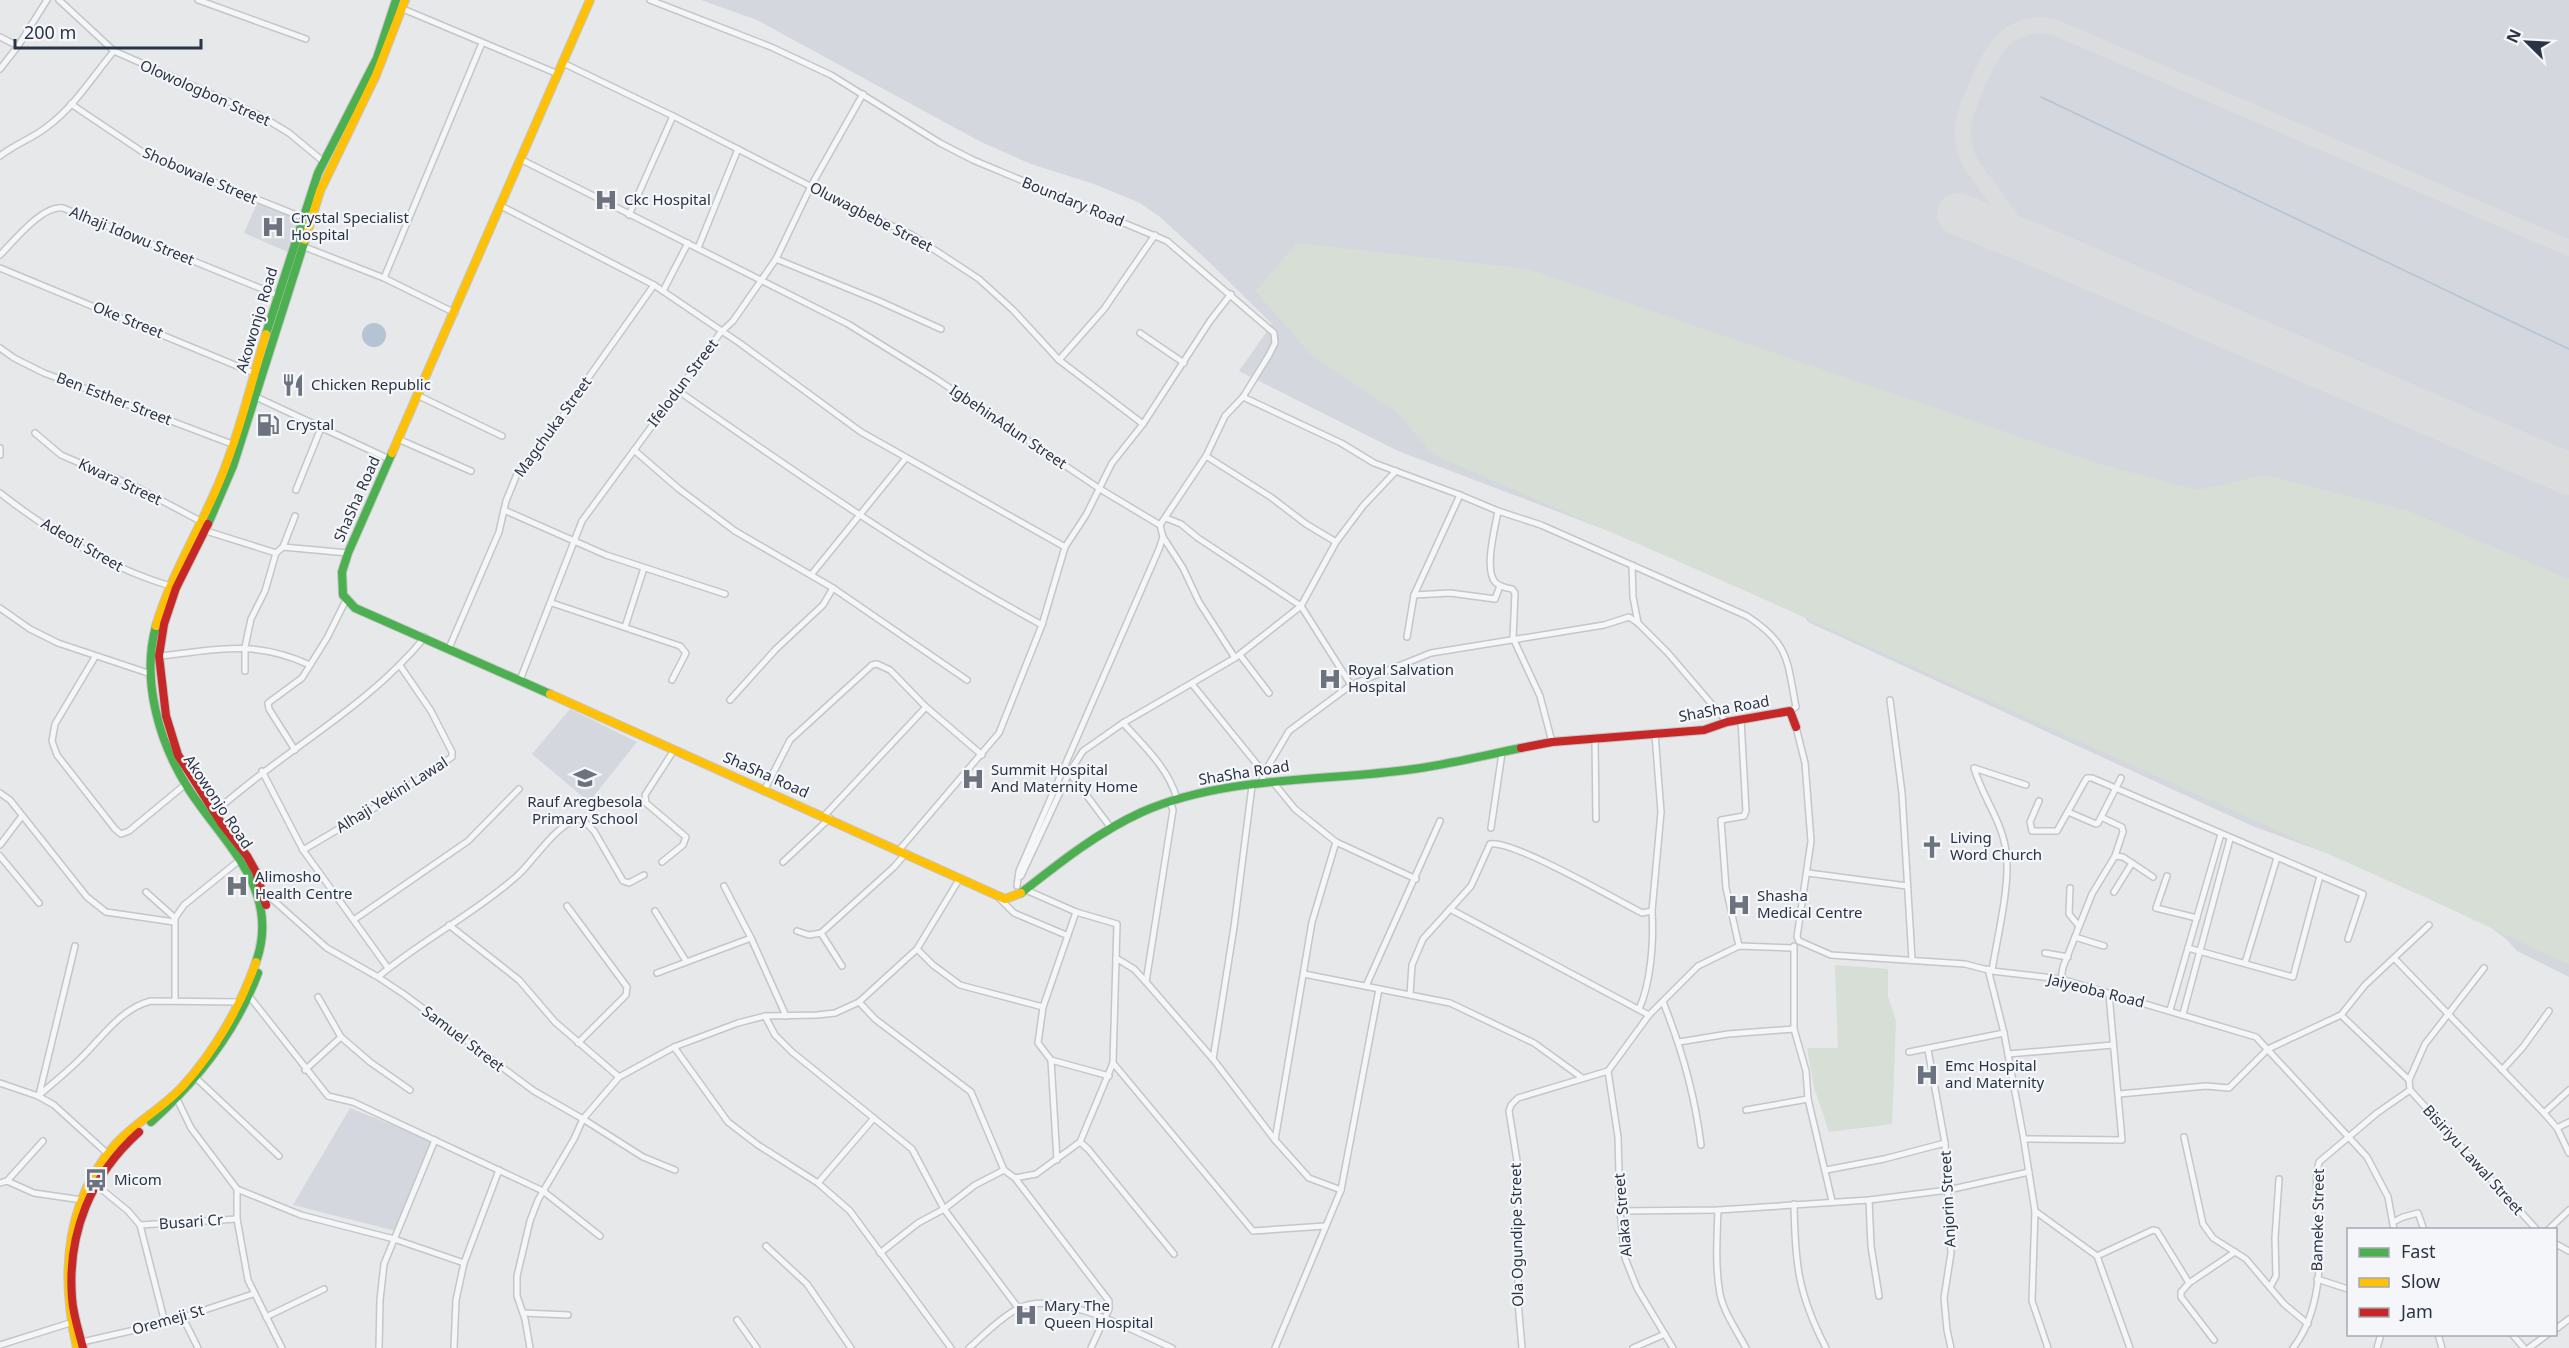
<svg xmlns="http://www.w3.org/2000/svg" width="2569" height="1348" font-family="'Noto Sans',sans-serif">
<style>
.built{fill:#d4d7dd}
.green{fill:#d6ded6}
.water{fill:#b4c4d5}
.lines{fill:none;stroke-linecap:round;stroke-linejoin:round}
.stream{stroke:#b4c4d5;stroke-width:1.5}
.taxiway{stroke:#dadcde;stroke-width:16}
.runway{stroke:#dadcde;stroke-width:42}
.street-casing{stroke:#c4c6c8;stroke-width:8}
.fast-casing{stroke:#c4c6c8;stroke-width:10}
.slow-casing{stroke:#c4c6c8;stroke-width:10}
.jam-casing{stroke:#c4c6c8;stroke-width:10}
.street{stroke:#f5f6f7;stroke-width:5}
.fast{stroke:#4caf50;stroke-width:8}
.slow{stroke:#ffc107;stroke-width:8}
.jam{stroke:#c62828;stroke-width:8}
.labels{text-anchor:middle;stroke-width:4.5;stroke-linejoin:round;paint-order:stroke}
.street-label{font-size:15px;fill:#2b3445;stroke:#f4f6f9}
.poi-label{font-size:15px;fill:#2b3445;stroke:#f4f6f9;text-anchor:start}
</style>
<rect width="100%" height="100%" fill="#e6e8ea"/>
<g class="built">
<path d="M701,0H2569V977L2517,951L2506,939L2455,900L2250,825L1808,622L1803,615L1614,533L1398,451L1239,371L1272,324L1207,260L1160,217L1140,203L1094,184L1031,164L981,142L757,20Z"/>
<path d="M257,203L302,221L290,253L244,233Z"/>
<path d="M570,709L637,742L589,802L532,754Z"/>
<path d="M350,1108L433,1141L396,1231L293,1205Z"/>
</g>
<g class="green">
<path d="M1297,243L1529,269L2096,463L2198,490L2265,475L2406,510L2569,579V965L2453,910L1737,587L1434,455L1395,411L1314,358L1255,291Z"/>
<path d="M1835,965L1888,969V997L1896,1021L1892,1124L1829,1132L1814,1087L1807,1048H1838Z"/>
</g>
<circle class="water" cx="374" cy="335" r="12"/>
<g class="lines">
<path class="stream" d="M2041,97L2569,349"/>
<path class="taxiway" d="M2035,245L2020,231L1971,164C1955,132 1964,116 1977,85C1993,48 2008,19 2054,27L2569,248"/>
<path class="runway" d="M1958,214L2035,245L2569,474"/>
<g class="street-casing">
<g id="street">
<path d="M59,0L114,51L261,116L289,133L324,162"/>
<path d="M198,0L306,39"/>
<path d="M650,0L771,47L831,75L940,143L973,160L1167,241L1274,333L1275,343L1269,355L1243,397L1225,416L1206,456L1160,525"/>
<path d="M403,9L558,74"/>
<path d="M0,37L18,46"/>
<path d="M563,63L673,116L857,210L912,235L979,279L1013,310L1059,360L1143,424"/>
<path d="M0,69L18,46L47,0"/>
<path d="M71,104L147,155L304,218"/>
<path d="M0,156C16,143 34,138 48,126C74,107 93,76 114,51"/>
<path d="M520,159L848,324L935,378L1100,489L1160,525L1163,537L1159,549L1019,871L1017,886"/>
<path d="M501,206L654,285L741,344L861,432L1065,547"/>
<path d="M629,215L673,116"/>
<path d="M302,246L384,278L455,313"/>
<path d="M698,248L738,149"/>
<path d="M0,255C14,241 42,205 63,208L277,295"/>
<path d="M776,259L879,301L941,329"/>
<path d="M0,268L254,373"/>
<path d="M384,278L482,43"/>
<path d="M663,291L688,243"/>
<path d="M1140,333L1184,363"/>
<path d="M0,348L14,358L44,373L232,444"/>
<path d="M1059,360L1104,309L1155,235"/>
<path d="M677,390C796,473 915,556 1042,625"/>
<path d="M417,395L502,436"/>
<path d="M256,397L389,459"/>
<path d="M1243,397L1341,443L1374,463L1460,495L1498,511L1541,525L1747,616C1790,644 1787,661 1796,707L1790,711"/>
<path d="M35,433L61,455L136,487L204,523"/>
<path d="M398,439L471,471"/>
<path d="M0,448V455"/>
<path d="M634,450L679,489L735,531L833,588L967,680"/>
<path d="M1206,456L1272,498L1306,524L1336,542"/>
<path d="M296,490L321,428"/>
<path d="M0,493C51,533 108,567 170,586"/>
<path d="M504,510L606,555L725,594"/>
<path d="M1498,511C1495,528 1484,569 1495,582C1500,587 1506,588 1512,589L1515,593L1513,638L1540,696L1552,742"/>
<path d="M1166,518L1181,524L1198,538L1301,606L1351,685"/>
<path d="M203,530L276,553"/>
<path d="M1163,537L1183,568L1199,602L1235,658"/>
<path d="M283,547L348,553"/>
<path d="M1632,565L1633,597L1638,623"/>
<path d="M811,575L906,458"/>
<path d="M1414,595L1450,593L1495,599L1500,586"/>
<path d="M552,603L680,646L686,653L672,680"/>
<path d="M0,608L30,629L58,643L151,674"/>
<path d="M625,627L644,568"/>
<path d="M1407,637L1414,595L1460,495"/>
<path d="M449,648L499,532L506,501L517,474L555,429L574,398L654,285"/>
<path d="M1240,655L1269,693"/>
<path d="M159,656C219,650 252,639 310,665"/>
<path d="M95,657L55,724L52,741L57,755L115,829L121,834L129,831L187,783"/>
<path d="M245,671V647L251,619L265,591L276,553L283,547L295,516"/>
<path d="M520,680L582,521L721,332L733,321L776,259L811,186L863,94"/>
<path d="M1192,684L1264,773"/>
<path d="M730,700L776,649L823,605L833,588"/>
<path d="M1890,700L1902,793L1912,959"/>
<path d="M1123,723C1144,746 1169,769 1177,799"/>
<path d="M1796,727L1805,763L1811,841L1797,937L1799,941"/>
<path d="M1595,739L1596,819"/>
<path d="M295,750L269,709L268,703L302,678L327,638L346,600"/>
<path d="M262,771L303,850L388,968"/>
<path d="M1069,772L1111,828"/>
<path d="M1272,781L1295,809L1336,842L1416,879"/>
<path d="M1262,782L1264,773L1289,731L1351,685L1431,653L1604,625L1629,617L1638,623L1668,653L1727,722"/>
<path d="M765,789L790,740L872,665L877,664L890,670L926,707L982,755"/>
<path d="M0,793L10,800L87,897L106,912L174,922"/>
<path d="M2039,801L2030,822L2032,831H2057L2085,781L2087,778H2092L2363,894L2348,939"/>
<path d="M2068,812L2096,824L2098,823L2121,778"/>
<path d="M214,813C283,750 364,711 425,637"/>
<path d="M824,816L926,707"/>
<path d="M2103,818L2122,827L2123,832L2115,856"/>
<path d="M1491,828L1502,753"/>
<path d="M0,845L22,816"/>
<path d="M900,849L999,733L1042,625L1065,547L1086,515L1112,463L1143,424L1210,321L1231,294"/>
<path d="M303,850L386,801L452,757V752L431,711L401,667"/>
<path d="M0,856L39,903"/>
<path d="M662,862L683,845L686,837L646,803L645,795L674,750"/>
<path d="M783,862L830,818"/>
<path d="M1808,873L1907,886"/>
<path d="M1021,876L1069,773L1083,751L1123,723L1235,658L1301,606L1336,542L1363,506L1396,471"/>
<path d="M2167,876L2156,908L2197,918"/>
<path d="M724,886L751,938"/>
<path d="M2070,888L2069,914L2079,926"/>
<path d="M262,890L327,948L378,977L405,995L534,1091L583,1119L643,1157L675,1170"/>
<path d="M146,892L175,918"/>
<path d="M2114,892L2132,863"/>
<path d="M999,898L1014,913L1066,935"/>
<path d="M567,906L627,987L626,995L578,1043"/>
<path d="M1450,909L1649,1015"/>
<path d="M655,911L686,961"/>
<path d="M1076,912L1043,1007L1038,1043L1051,1060L1109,1076"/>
<path d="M355,919L468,841L519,789"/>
<path d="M449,925L519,980L555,1022L619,1077"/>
<path d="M797,931L809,935L821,933L894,867L906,853"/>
<path d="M821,933L842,966"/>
<path d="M2075,937L2104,946"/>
<path d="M1799,941L1831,955L1965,964L1992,971L2061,979L2256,1037L2367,1157L2388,1197L2394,1230"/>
<path d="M1739,946L1726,888L1721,820L1744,816L1746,811L1741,720"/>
<path d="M1794,946V1029L1806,1071L1808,1099L1832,1201"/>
<path d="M2188,948L2293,977L2320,876"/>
<path d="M917,949L933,965L960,985L1043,1007"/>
<path d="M2045,953L2068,957"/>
<path d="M1116,958L1134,969L1146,982L1213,1059L1275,1140L1309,1178L1341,1190"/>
<path d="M2394,958L2544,1113L2557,1128L2569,1153"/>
<path d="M2245,963L2277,858"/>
<path d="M1988,969L2004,1033L2023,1135L2035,1211L2032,1301L2048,1348"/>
<path d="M1992,971C1997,937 2011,884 2006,851C2002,821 1982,796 1974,768L2026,785"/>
<path d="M657,973L751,938L786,1016"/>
<path d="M1304,974L1450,1003L1534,1043L1581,1077"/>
<path d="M378,977C422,940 474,914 517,876C534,861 559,819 582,819L594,831L623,881L629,883L644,875"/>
<path d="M2061,979L2063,967L2092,894L2115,856L2123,857L2153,877"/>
<path d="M1146,982L1173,810L1170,802"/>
<path d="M1366,986L1440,821"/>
<path d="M1410,994L1412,965L1423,939L1471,886L1490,844C1511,839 1617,900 1642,913L1652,911L1661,812L1655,734"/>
<path d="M249,996L328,1096L353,1102L543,1191L600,1236"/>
<path d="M318,997L341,1037L370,1062L410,1090"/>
<path d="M175,1001V918L184,905L241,859"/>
<path d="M859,1002L875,1019L971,1092L1004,1170"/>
<path d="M1663,1002C1682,1049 1695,1096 1701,1145"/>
<path d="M1639,1009C1651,983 1654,940 1652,911"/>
<path d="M2170,1010L2221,834"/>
<path d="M2183,1014L2230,839"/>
<path d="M765,1016L775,1035L792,1052L912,1149L944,1209L1019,1309"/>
<path d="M1679,1042L1728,1034L1794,1029"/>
<path d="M674,1047L728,1122L758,1145L818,1183L850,1211L951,1348"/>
<path d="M1928,1050L1945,1143L1951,1253L1944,1298L1947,1330L1951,1348"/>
<path d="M1909,1052L2004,1033"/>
<path d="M2008,1054L2113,1045"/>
<path d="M1213,1059L1234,927L1252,786"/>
<path d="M1051,1060L1057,1160"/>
<path d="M1113,1063L1253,1231L1325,1226"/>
<path d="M305,1070L341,1037"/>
<path d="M2502,1070L2523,1047L2549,1011"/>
<path d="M1608,1071L1618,1137L1620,1211L1625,1258L1637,1288L1673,1348"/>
<path d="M196,1078L279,1156"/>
<path d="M2409,1080L2425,1044L2484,968"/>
<path d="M0,1083L38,1096L54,1105L109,1155"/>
<path d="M2410,1090L2537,1230"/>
<path d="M2119,1094L2206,1086L2229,1088L2268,1049L2341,1015L2365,985L2429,925"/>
<path d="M39,1095L75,946"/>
<path d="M38,1096C52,1084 67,1072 80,1059C101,1039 121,1008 151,1001L239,1002"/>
<path d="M177,1099L191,1128L237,1189L301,1215L394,1239L464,1263"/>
<path d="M1746,1110L1808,1099"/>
<path d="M2544,1113L2569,1090"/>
<path d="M2557,1128L2569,1122"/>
<path d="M2184,1137L2203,1224L2213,1238L2246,1259L2284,1304L2308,1324"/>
<path d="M2024,1139L2122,1140L2109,994"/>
<path d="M1275,1140L1312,922L1336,842"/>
<path d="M1080,1142L1088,1149L1174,1254"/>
<path d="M1826,1170L1884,1159L1945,1143"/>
<path d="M1015,1178L1109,1301V1309L1091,1348"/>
<path d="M7,1181L34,1193L82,1200"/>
<path d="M0,1183L7,1181L43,1141"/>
<path d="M94,1183L128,1211L140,1225L237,1219"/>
<path d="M818,1183L874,1118"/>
<path d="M237,1189V1219L248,1280L282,1348"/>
<path d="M1869,1200L1871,1246L1879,1296"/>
<path d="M1794,1204C1795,1264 1798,1294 1826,1348"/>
<path d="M1718,1210C1717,1238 1715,1267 1720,1294C1724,1313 1737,1331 1746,1348"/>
<path d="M1620,1211L1718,1210L1869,1200L1948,1190L2029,1172"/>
<path d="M2035,1211L2097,1256L2130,1348"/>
<path d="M2393,1222L2403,1217L2418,1213L2424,1230"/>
<path d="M140,1225L165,1323"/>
<path d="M2548,1230L2569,1210"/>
<path d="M2556,1244L2569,1251"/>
<path d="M766,1246L807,1284L851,1348"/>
<path d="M880,1253L918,1223L944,1209L975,1185L1004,1170L1015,1178L1036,1174L1080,1142L1113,1063L1117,924L1076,912L1026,890"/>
<path d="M2097,1256L2153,1230L2157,1231L2189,1283"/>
<path d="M2317,1279L2348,1289"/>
<path d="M2270,1287L2276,1276L2275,1238L2279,1179"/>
<path d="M523,1313L568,1315"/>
<path d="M182,1316L198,1348"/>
<path d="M266,1317L324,1289"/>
<path d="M737,1320L757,1348"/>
<path d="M2556,1329L2569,1319"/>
<path d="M2438,1334L2442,1348"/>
<path d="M2512,1334L2524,1348"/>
<path d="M2214,1340L2181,1297V1292L2189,1283L2235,1252"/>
<path d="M82,1342L165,1323L253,1294"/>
<path d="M0,1345L70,1323"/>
<path d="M379,1348L380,1300L384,1264L435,1140"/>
<path d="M454,1348L456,1300L464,1263L499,1170"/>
<path d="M530,1348L525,1319L517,1296V1276L530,1221L538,1200L574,1139L583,1119L619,1077L674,1047L738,1023L765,1016L817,1015L835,1013L859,1002L917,949L960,878"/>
<path d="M969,1348C984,1335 1001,1317 1019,1308C1058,1289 1136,1332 1172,1348"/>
<path d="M1275,1348L1341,1190L1379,989"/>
<path d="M1522,1348L1518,1302V1167L1509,1111L1511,1105L1518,1098L1608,1071L1649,1015L1698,966L1739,946L1793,948"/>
<path d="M1633,1348L1665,1334"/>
<path d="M2293,1348C2321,1312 2321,1261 2319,1218C2318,1199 2314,1180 2319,1162L2377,1113L2410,1090L2409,1080L2341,1015"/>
<path d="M2377,1348L2381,1334"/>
<path d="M2529,1348L2548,1334"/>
</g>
</g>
<g class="fast-casing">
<g id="fast">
<path d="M266,334L318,173L377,58L396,0"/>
<path d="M392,453L348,553L342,572L343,595L355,608L550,694"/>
<path d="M208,524L233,466L305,240"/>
<path d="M156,626C141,680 159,742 188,788C223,843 282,889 256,962"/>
<path d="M1021,893C1059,863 1098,832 1142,812C1226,775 1325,782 1414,769C1450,764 1486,755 1521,748"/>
<path d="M151,1122C197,1081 236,1031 258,973"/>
</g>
</g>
<g class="slow-casing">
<g id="slow">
<path d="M305,240L320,191L376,75L405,0"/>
<path d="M392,453L590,0"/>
<path d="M156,626C171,575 199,531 219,483C239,435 251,384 266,334"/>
<path d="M550,694L1005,899L1021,893"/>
<path d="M77,1348C61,1277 64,1204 114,1146C134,1123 162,1109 183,1086C214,1052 241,1006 256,962"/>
</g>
</g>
<g class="jam-casing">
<g id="jam">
<path d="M208,524L176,588L164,624L159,656L166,716L178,755L222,824L247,856L256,872L266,905"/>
<path d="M1521,748L1552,742L1704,730L1727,722L1790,711L1796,727"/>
<path d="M83,1348C79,1332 73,1315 72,1298C67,1233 91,1175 139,1132"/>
</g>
</g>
<use href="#street" class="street"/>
<use href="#fast" class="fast"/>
<use href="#slow" class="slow"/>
<use href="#jam" class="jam"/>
</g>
<defs>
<g id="hospital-bare" transform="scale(1.8)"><path d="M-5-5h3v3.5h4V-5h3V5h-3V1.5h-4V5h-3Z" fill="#6c737f" stroke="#f4f6f9" stroke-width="2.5" paint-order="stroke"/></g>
<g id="restaurant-bare" transform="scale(1.8)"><path d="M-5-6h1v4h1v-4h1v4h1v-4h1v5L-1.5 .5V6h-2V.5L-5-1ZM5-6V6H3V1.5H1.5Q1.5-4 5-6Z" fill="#6c737f" stroke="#f4f6f9" stroke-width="2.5" paint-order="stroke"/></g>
<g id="fuel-bare" transform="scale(1.8)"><path d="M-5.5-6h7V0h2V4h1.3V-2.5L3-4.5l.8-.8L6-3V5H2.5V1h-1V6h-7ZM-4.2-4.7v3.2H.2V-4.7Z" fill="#6c737f" stroke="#f4f6f9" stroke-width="2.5" paint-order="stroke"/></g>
<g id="school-bare" transform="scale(1.8)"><path d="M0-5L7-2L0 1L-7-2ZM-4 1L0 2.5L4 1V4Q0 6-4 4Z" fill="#6c737f" stroke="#f4f6f9" stroke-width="2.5" paint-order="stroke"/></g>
<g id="church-bare" transform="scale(1.8)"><path d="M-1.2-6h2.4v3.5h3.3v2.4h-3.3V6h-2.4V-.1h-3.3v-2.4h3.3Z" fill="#6c737f" stroke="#f4f6f9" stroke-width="2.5" paint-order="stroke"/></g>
<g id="bus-bare" transform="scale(1.8)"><path d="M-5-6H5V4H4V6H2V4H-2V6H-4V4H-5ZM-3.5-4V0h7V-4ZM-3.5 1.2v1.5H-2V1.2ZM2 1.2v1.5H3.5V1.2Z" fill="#6c737f" stroke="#f4f6f9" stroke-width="2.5" paint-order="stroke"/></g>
</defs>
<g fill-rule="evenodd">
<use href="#hospital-bare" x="606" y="200"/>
<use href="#hospital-bare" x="273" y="227"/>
<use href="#restaurant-bare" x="293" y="385"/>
<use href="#fuel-bare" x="268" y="425"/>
<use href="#hospital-bare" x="1330" y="679"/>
<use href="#school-bare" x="585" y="778"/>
<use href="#hospital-bare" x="973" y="779"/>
<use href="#church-bare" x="1932" y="847"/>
<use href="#hospital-bare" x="237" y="886"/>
<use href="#hospital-bare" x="1739" y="905"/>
<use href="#hospital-bare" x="1927" y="1075"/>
<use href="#bus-bare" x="96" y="1180"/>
<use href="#hospital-bare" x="1026" y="1315"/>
</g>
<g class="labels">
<g class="street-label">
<text transform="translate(205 93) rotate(24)" y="5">Olowologbon Street</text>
<text transform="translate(200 176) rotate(23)" y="5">Shobowale Street</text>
<text transform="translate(1073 202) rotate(22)" y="5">Boundary Road</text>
<text transform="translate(871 217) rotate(27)" y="5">Oluwagbebe Street</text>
<text transform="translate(132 236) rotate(22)" y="5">Alhaji Idowu Street</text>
<text transform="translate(128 320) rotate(22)" y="5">Oke Street</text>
<text transform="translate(257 320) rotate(-73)" y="5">Akowonjo Road</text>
<text transform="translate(683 383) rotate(-53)" y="5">Ifelodun Street</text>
<text transform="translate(114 399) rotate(21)" y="5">Ben Esther Street</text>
<text transform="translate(553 427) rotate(-54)" y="5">Magchuka Street</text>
<text transform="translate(1008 427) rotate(34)" y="5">IgbehinAdun Street</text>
<text transform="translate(120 482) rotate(25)" y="5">Kwara Street</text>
<text transform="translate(357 499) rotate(-66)" y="5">ShaSha Road</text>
<text transform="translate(82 545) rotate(30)" y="5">Adeoti Street</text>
<text transform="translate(1724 709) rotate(-10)" y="5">ShaSha Road</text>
<text transform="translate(1244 773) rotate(-9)" y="5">ShaSha Road</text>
<text transform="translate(766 775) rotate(24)" y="5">ShaSha Road</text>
<text transform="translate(392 795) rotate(-32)" y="5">Alhaji Yekini Lawal</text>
<text transform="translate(218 802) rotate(56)" y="5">Akowonjo Road</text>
<text transform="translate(2096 991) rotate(14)" y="5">Jaiyeoba Road</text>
<text transform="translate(463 1039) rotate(37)" y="5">Samuel Street</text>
<text transform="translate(2473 1160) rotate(48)" y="5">Bisiriyu Lawal Street</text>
<text transform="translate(1948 1199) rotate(-93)" y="5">Anjorin Street</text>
<text transform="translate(1623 1215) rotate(-95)" y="5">Alaka Street</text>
<text transform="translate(2318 1220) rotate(-89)" y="5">Bameke Street</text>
<text transform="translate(191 1222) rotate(-4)" y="5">Busari Cr</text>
<text transform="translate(1517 1235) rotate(-91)" y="5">Ola Ogundipe Street</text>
<text transform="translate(168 1320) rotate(-16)" y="5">Oremeji St</text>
</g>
<g class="poi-label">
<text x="624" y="205">Ckc Hospital</text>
<text x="291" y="223">Crystal Specialist<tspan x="291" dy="17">Hospital</tspan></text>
<text x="311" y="390">Chicken Republic</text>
<text x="286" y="430">Crystal</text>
<text x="1348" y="675">Royal Salvation<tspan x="1348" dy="17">Hospital</tspan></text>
<text x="991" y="775">Summit Hospital<tspan x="991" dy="17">And Maternity Home</tspan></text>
<text x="585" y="807" text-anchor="middle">Rauf Aregbesola<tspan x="585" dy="17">Primary School</tspan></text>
<text x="1950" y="843">Living<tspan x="1950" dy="17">Word Church</tspan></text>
<text x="255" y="882">Alimosho<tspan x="255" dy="17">Health Centre</tspan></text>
<text x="1757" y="901">Shasha<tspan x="1757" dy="17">Medical Centre</tspan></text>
<text x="1945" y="1071">Emc Hospital<tspan x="1945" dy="17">and Maternity</tspan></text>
<text x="114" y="1185">Micom</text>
<text x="1044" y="1311">Mary The<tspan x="1044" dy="17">Queen Hospital</tspan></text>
</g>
</g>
<rect x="2347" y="1228" width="210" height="108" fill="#f4f6f9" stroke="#a4a8b1" stroke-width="1.5"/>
<rect x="2359" y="1248" width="30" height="9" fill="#4caf50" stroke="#a4a8b1" stroke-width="1.5"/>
<text x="2401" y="1258" font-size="18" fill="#2b3445">Fast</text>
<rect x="2359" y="1278" width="30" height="9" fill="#ffc107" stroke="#a4a8b1" stroke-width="1.5"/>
<text x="2401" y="1288" font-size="18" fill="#2b3445">Slow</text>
<rect x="2359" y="1308" width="30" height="9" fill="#c62828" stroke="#a4a8b1" stroke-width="1.5"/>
<text x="2401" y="1318" font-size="18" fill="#2b3445">Jam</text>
<g transform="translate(2527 42) rotate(294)" stroke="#f4f6f9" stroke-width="4.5" paint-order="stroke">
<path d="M0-4.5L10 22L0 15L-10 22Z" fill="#2b3445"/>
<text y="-9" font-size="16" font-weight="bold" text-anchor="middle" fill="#2b3445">N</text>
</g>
<path d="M15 39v9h186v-9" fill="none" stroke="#2b3445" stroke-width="3"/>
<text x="24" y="39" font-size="18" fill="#2b3445" stroke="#f4f6f9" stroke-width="4.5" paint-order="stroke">200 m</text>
</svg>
